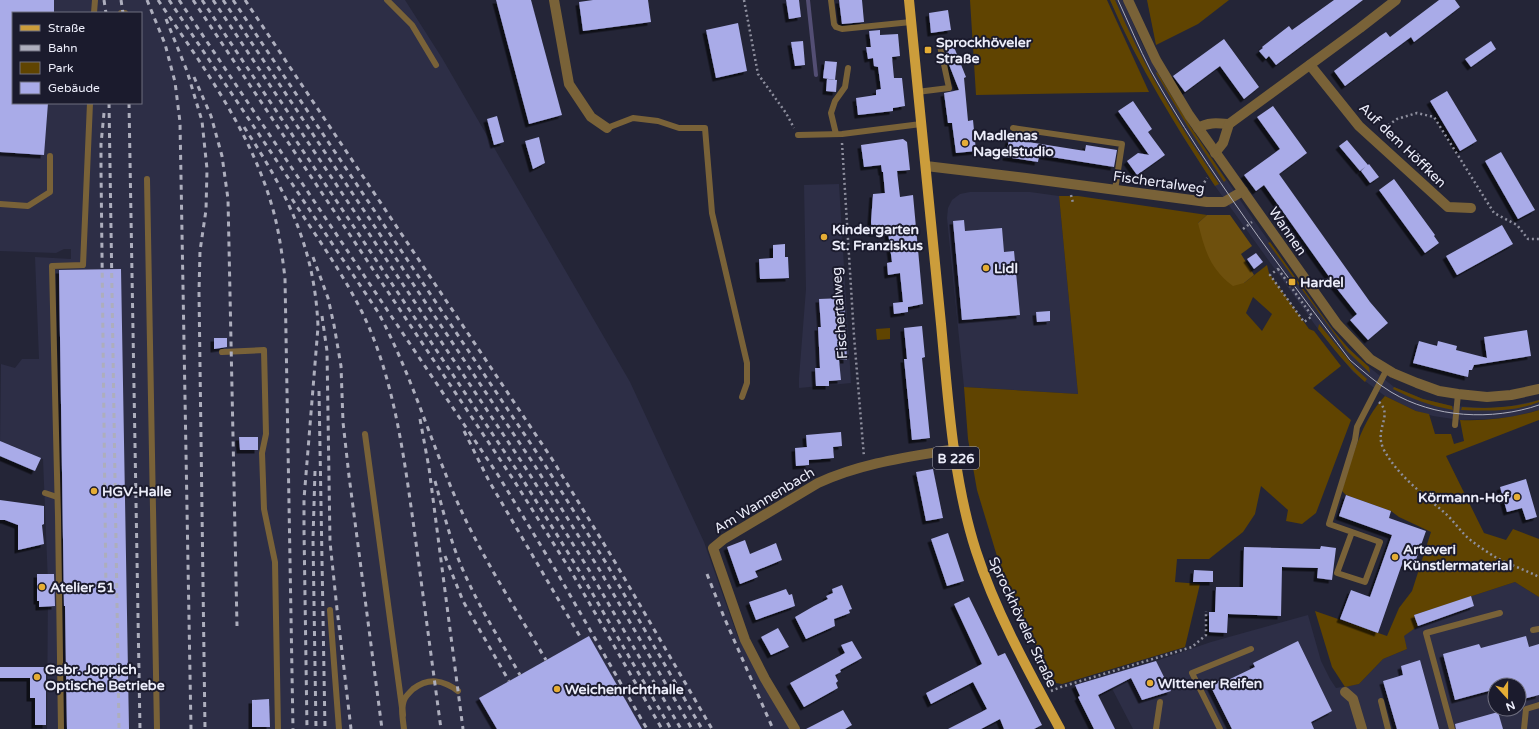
<svg xmlns="http://www.w3.org/2000/svg" width="1539" height="729" font-family="'Varela Round',sans-serif">
<style>
.built{fill:#2d2e46;fill-rule:evenodd}
.green{fill:#604401;fill-rule:evenodd}
.forest{fill:#6e500d}
.lines{fill:none;stroke-linecap:round;stroke-linejoin:round}
.stream{stroke:#534e74;stroke-width:4}
.building{fill:#a9abe8;filter:url(#shadow)}
.path{stroke:#8e8f9e;stroke-width:2.5;stroke-dasharray:2 3;stroke-linecap:butt}
.service{stroke:#796238;stroke-width:6}
.minor{stroke:#796238;stroke-width:10}
.primary{stroke:#cc9d3b;stroke-width:10}
.tram{stroke:#adaebd;stroke-width:1}
.rail{stroke:#adaebd;stroke-width:3;stroke-dasharray:5 5;stroke-linecap:butt}
.poi-dot{fill:#e5ad35;stroke:#1b1b2d;stroke-width:1.5}
.labels{text-anchor:middle;stroke-width:4;stroke-linejoin:round;paint-order:stroke}
.shield{fill:#1b1b2d;stroke:#adaebc;stroke-width:1}
.shield-label{font-size:13px;font-weight:bold;fill:#ecedfa}
.poi-label{font-size:14px;font-weight:bold;fill:#ecedfa;stroke:#1b1b2d;text-anchor:start}
.street-label{font-size:14px;fill:#ecedfa;stroke:#1b1b2d}
</style>
<defs>
<filter id="shadow"><feDropShadow dx="-3.5" dy="3.5" stdDeviation="0" flood-color="#0009"/></filter>
</defs>
<rect width="100%" height="100%" fill="#242537"/>
<g class="built">
<path d="M0,0H405L442,58L630,382L704,542L737,635L790,729H47L48,583L43,459L11,445L0,446L1,364L15,368L22,359H39L35,257L71,259V249H64L56,253L0,251ZM13,13H141V103H13Z"/>
<path d="M1110,0H1123L1142,44L1157,72L1190,126L1253,219L1309,298L1340,339L1359,359L1394,387L1423,399L1452,406L1491,408L1511,406L1539,400V410L1512,417L1490,419L1460,420L1433,416L1416,411L1385,396L1353,372L1318,329L1215,186L1180,132L1133,49Z"/>
<path d="M839,184L851,383L799,388V378L806,289L804,185Z"/>
<path d="M970,192H1030L1059,196L1078,394L964,387L947,218L948,208L952,200L960,194Z"/>
<path d="M1515,582L1539,597V729H1133L1105,675L1156,661L1211,642L1308,615L1321,661L1330,679L1336,688L1359,684L1383,659L1407,649L1403,636L1414,615ZM1495,685H1519V709H1495Z"/>
</g>
<g class="green">
<path d="M970,0H1107L1149,92L976,95Z"/>
<path d="M1110,0H1115C1143,66 1179,125 1219,184L1215,186C1176,126 1138,66 1110,0Z"/>
<path d="M1147,0H1229L1198,24L1156,45Z"/>
<path d="M1157,72L1190,126L1226,180L1224,182L1188,127L1156,73Z"/>
<path d="M1059,196H1078L1207,215L1198,223L1244,283L1267,265L1269,273L1309,329L1314,331L1341,366L1313,388L1351,420L1316,513L1302,524L1286,521L1288,510L1261,486L1255,514L1243,532L1209,559H1177L1175,582L1200,584L1185,647L1062,684L1056,683L1052,679L1003,576L977,490L968,439L964,387L1078,394ZM1253,297L1272,314L1262,331L1246,313Z"/>
<path d="M1270,242L1332,329L1349,349L1369,367L1370,373L1347,351L1268,243Z"/>
<path d="M1319,324L1356,369L1367,379L1365,382C1347,366 1333,348 1318,329Z"/>
<path d="M890,328V339L877,340L876,329Z"/>
<path d="M1394,387L1423,399L1452,406L1453,410C1431,406 1412,399 1393,389Z"/>
<path d="M1385,396L1416,411L1429,414L1435,434H1451L1454,444L1464,441L1460,420C1487,421 1513,418 1539,410V420L1446,456L1484,533L1506,540L1513,529L1539,539V597L1515,582L1414,615L1418,626L1404,636L1407,649L1383,659L1359,684L1345,687L1332,667L1315,611L1387,636L1399,608L1412,591L1431,532L1399,517L1391,511L1346,495L1342,491C1352,458 1361,421 1385,396Z"/>
<path d="M1539,400V402C1514,412 1488,411 1461,410L1462,407C1488,409 1514,408 1539,400Z"/>
</g>
<path class="forest" d="M1207,215H1230L1252,246L1241,254L1254,275L1244,283L1233,286C1209,268 1205,250 1198,223Z"/>
<g class="lines">
<path class="stream" d="M808,0L816,75"/>
</g>
<g class="building">
<path d="M0,0H54V13H13V103H48L44,155L0,152Z"/>
<path d="M496,0H531L562,115L529,124Z"/>
<path d="M593,0H648L651,22L583,31L579,2Z"/>
<path d="M786,0H799L801,17L789,19Z"/>
<path d="M839,0H862L864,22L842,24Z"/>
<path d="M1334,0H1363L1276,65L1269,56L1266,59L1259,51L1263,48L1262,47L1289,26L1292,30Z"/>
<path d="M1439,0H1455L1460,7L1414,42L1411,37L1345,86L1334,71L1380,36L1386,32L1390,37Z"/>
<path d="M948,10L951,30L931,33L929,13Z"/>
<path d="M738,23L747,71L716,78L706,30Z"/>
<path d="M880,30V35L898,34L900,56L892,57L894,78H902L905,106L893,108V111L858,115L856,98L876,95V90L881,89L878,67L874,66L873,58L868,59L866,47H871L869,31Z"/>
<path d="M1224,39L1259,87L1244,99L1220,66L1185,92L1173,76Z"/>
<path d="M803,41L805,65L795,66L791,42Z"/>
<path d="M1491,41L1496,49L1471,67L1465,59Z"/>
<path d="M954,47L966,77L964,78L968,121L973,120L976,151L956,153L952,123H948L944,93L959,90L948,62L946,50Z"/>
<path d="M825,61L837,62L835,80L823,78Z"/>
<path d="M827,79L837,80L836,92L826,91Z"/>
<path d="M1447,91L1477,141L1460,151L1430,101Z"/>
<path d="M1133,101L1152,129L1148,132L1165,155L1137,175L1127,161L1138,153L1149,155L1118,111Z"/>
<path d="M1273,106L1307,153L1279,174L1370,302L1388,323L1368,340L1350,320L1357,314L1334,285H1335L1264,185L1256,191L1244,175L1280,149L1257,117Z"/>
<path d="M497,116L504,142L494,145L487,119Z"/>
<path d="M539,137L545,163L533,169L525,141Z"/>
<path d="M903,139L907,142L910,170L897,171L900,197L913,195L923,304L908,307V312L894,314L893,303L903,302L900,273L888,275L887,263L892,262L888,232L872,233L871,222L873,194L885,193L883,172H882L881,165L864,167L861,145Z"/>
<path d="M1009,139L1085,151L1086,145L1117,150L1114,167L1039,155L1038,162L1006,157Z"/>
<path d="M1347,140L1368,165L1369,164L1379,177L1370,183L1361,171L1365,167L1360,171L1339,146Z"/>
<path d="M1501,152L1535,210L1518,219L1485,161Z"/>
<path d="M1394,179L1435,235L1434,236L1439,243L1425,253L1379,190Z"/>
<path d="M964,220L965,231L1002,228L1004,252L1014,251L1020,315L962,320L953,221Z"/>
<path d="M1502,225L1513,244L1457,275L1446,256Z"/>
<path d="M785,244V257H788L789,278L760,279L759,259L773,258V245Z"/>
<path d="M1256,253L1263,262L1254,269L1247,259Z"/>
<path d="M121,269L129,729H67L65,606H64L59,270Z"/>
<path d="M844,298L847,360H839L841,380L829,381V386H816L815,368H820L818,327H821L819,299Z"/>
<path d="M1050,311V321L1037,322L1036,312Z"/>
<path d="M922,326L925,357L922,358L930,438L912,440L904,359H907L904,328Z"/>
<path d="M1527,330L1531,356L1474,365L1472,370H1469L1468,377L1413,363L1419,341L1437,346L1438,341L1457,346L1456,350L1487,358L1484,337Z"/>
<path d="M214,338H227V347L214,349Z"/>
<path d="M841,432L842,446L833,447L834,458L809,460V465L796,466L795,448L807,447L806,435Z"/>
<path d="M239,437H258V450H240Z"/>
<path d="M0,441L41,458L35,471L0,456Z"/>
<path d="M933,469L943,518L926,521L916,472Z"/>
<path d="M1526,479L1537,517L1526,520L1522,508L1507,512L1500,487Z"/>
<path d="M1346,495L1391,511L1389,518L1426,531L1413,568L1402,564L1378,633L1340,619L1351,590L1370,597L1392,535L1339,516Z"/>
<path d="M0,500L44,506V524L42,525L44,544L18,550V525L5,520H0Z"/>
<path d="M948,533L964,581L947,586L931,539Z"/>
<path d="M745,540L750,554L776,543L782,560L755,571L758,577L740,584L727,547Z"/>
<path d="M1321,546L1336,548L1332,580L1317,578L1318,568L1282,567L1281,616L1228,614L1227,633L1209,632V612H1215L1216,587H1243L1244,547L1320,549Z"/>
<path d="M1194,570L1213,571V582H1193Z"/>
<path d="M37,574H54L55,606L39,607V601H37Z"/>
<path d="M842,585L852,609L849,610L850,613L834,619L835,626L806,639L795,617L814,606L828,599L826,596L833,593L832,589Z"/>
<path d="M786,589L789,595L792,594L795,606L756,620L749,602Z"/>
<path d="M1471,596L1474,606L1418,626L1414,615Z"/>
<path d="M969,597L998,656L1005,653L1042,725L1034,729H1004L1000,719L981,729H948L987,709L973,682L931,704L926,693L982,664L954,604Z"/>
<path d="M778,628L789,647L771,655L761,637Z"/>
<path d="M589,636L642,729H497L479,698Z"/>
<path d="M1526,636L1529,647L1539,644V695L1519,700V685H1491L1492,690L1455,700L1443,654L1479,644L1481,648Z"/>
<path d="M852,641L862,658L840,670L841,672L835,675L838,681L836,683L838,688L804,707L790,683L845,653L841,645Z"/>
<path d="M1298,641L1332,711L1311,722L1314,729H1232L1210,685L1227,677L1228,680L1255,667L1253,663Z"/>
<path d="M1420,660L1439,729H1397L1383,681L1403,675L1401,666Z"/>
<path d="M1156,661L1171,691L1142,700L1131,678L1098,695L1115,729H1094L1078,697L1080,696L1075,685Z"/>
<path d="M0,667H46V725H35V698H30V678H0Z"/>
<path d="M269,699L270,727H252V700Z"/>
<path d="M843,710L852,725L845,729H806Z"/>
<path d="M1498,712L1503,729H1456L1455,724Z"/>
</g>
<g class="lines">
<g class="path">
<path d="M744,0L758,74L786,113L794,128"/>
<path d="M1380,131L1397,119L1417,113L1434,117L1494,213L1517,225L1528,239H1539"/>
<path d="M842,143L854,336L864,457"/>
<path d="M1199,191L1207,178"/>
<path d="M1071,195L1073,203"/>
<path d="M1243,229L1252,222"/>
<path d="M1278,269L1312,316L1304,322L1270,275Z"/>
<path d="M1379,402C1394,416 1373,429 1384,450C1398,476 1423,494 1445,513C1452,519 1458,528 1465,535C1473,543 1483,549 1492,555C1506,564 1524,569 1539,577"/>
<path d="M1051,691L1061,687L1192,647L1206,635V611"/>
</g>
<g class="service">
<path d="M387,0L412,25L436,65"/>
<path d="M831,0L834,24L836,27L842,29L911,22"/>
<path d="M94,13L95,0"/>
<path d="M121,13H125"/>
<path d="M917,92L949,88L939,41"/>
<path d="M607,128L633,118L658,121L679,128H705L712,213L747,363V383L742,397"/>
<path d="M1013,128L1122,144L1115,190"/>
<path d="M836,134L831,113L835,101L845,87L848,68"/>
<path d="M798,135L842,134L921,124"/>
<path d="M147,179L157,729"/>
<path d="M0,204L28,206L50,192V156"/>
<path d="M222,352L264,350L266,434L262,453L264,509L275,562L278,729"/>
<path d="M1455,425L1458,394"/>
<path d="M365,434L403,715"/>
<path d="M45,493L57,497"/>
<path d="M1352,532L1380,542L1365,582L1337,573L1352,532L1329,524L1355,440L1357,427L1387,369"/>
<path d="M330,610L339,729"/>
<path d="M1533,630L1539,629"/>
<path d="M1381,701L1388,729"/>
<path d="M61,729L58,516L52,266L83,265L90,103"/>
<path d="M404,729C403,720 400,707 405,698C407,695 410,692 413,689C429,677 443,680 458,691"/>
<path d="M1156,729L1160,702"/>
<path d="M1220,729L1192,673L1251,649"/>
<path d="M1452,729L1426,633L1500,613"/>
<path d="M1524,729L1526,709L1539,705"/>
</g>
<g class="minor">
<path d="M554,0L569,84L591,117L607,128"/>
<path d="M1128,0L1156,60L1189,115L1337,324L1370,359L1393,373L1417,383L1439,391L1458,394L1487,397L1511,395L1539,389"/>
<path d="M1310,65L1359,126L1448,207L1471,208"/>
<path d="M1198,128C1208,122 1217,123 1229,124"/>
<path d="M1215,153L1223,143L1229,124L1360,28L1396,0"/>
<path d="M926,166L1026,178L1207,202H1224L1243,191"/>
<path d="M1345,692L1353,699L1362,729"/>
<path d="M795,729L765,679L745,640L713,548L724,539L818,483C861,463 908,457 955,449"/>
</g>
<path class="primary" d="M909,0C920,108 931,216 941,324C948,398 953,480 976,551C996,613 1029,672 1060,729"/>
<path class="tram" d="M1118,0C1129,24 1139,48 1151,71C1208,173 1280,267 1350,360C1363,371 1376,383 1391,392C1434,418 1492,421 1539,405"/>
<g class="rail">
<path d="M104,0L106,13"/>
<path d="M121,0L123,13"/>
<path d="M147,0L165,44L175,82L180,122L191,729"/>
<path d="M158,0C202,65 250,130 272,206C279,230 282,254 285,278L293,729"/>
<path d="M169,0L378,312C410,371 429,437 456,499C480,554 515,608 546,660"/>
<path d="M179,0L498,475L555,569L647,729"/>
<path d="M193,0L513,479L572,573L662,729"/>
<path d="M202,0L520,475L580,572L671,729"/>
<path d="M213,0L527,470L589,570L681,729"/>
<path d="M223,0L535,466L599,569L692,729"/>
<path d="M233,0L545,465L606,563L702,729"/>
<path d="M245,0L552,459L612,557L712,729"/>
<path d="M166,19L187,71L202,121L207,169L206,210L200,251L199,292L205,729"/>
<path d="M194,77L211,116L222,156L228,199L237,626"/>
<path d="M109,103L119,729"/>
<path d="M129,103L140,729"/>
<path d="M104,113L101,144V170L106,592"/>
<path d="M244,127C287,192 315,248 318,327L304,499V529L307,729"/>
<path d="M292,199C316,236 342,272 362,312C394,377 404,457 414,528C423,595 432,662 441,729"/>
<path d="M313,257L328,298L334,325L341,366L343,422L349,476L382,729"/>
<path d="M322,316L327,351L330,542L337,609L351,729"/>
<path d="M319,391L325,729"/>
<path d="M420,419L429,468L463,729"/>
<path d="M464,431L489,481L582,640"/>
<path d="M315,471L313,539L316,729"/>
<path d="M435,481C444,514 452,548 467,579C482,612 502,643 520,675"/>
<path d="M445,556L463,601L509,681"/>
<path d="M707,574L724,617L773,729"/>
</g>
</g>
<g class="poi-dot">
<rect x="924" y="46" width="8" height="8" rx="2"/>
<circle cx="965" cy="143" r="4"/>
<circle cx="824" cy="237" r="4"/>
<circle cx="986" cy="268" r="4"/>
<rect x="1288" y="278" width="8" height="8" rx="2"/>
<circle cx="94" cy="491" r="4"/>
<circle cx="1517" cy="497" r="4"/>
<circle cx="1395" cy="557" r="4"/>
<circle cx="42" cy="587" r="4"/>
<circle cx="37" cy="677" r="4"/>
<circle cx="1150" cy="683" r="4"/>
<circle cx="557" cy="689" r="4"/>
</g>
<g class="labels">
<rect class="shield" x="933" y="447" width="46" height="22" rx="3"/>
<g class="shield-label">
<text x="956" y="463">B 226</text>
</g>
<g class="poi-label">
<text x="936" y="47">Sprockhöveler<tspan x="936" dy="16">Straße</tspan></text>
<text x="973" y="140">Madlenas<tspan x="973" dy="16">Nagelstudio</tspan></text>
<text x="832" y="234">Kindergarten<tspan x="832" dy="16">St. Franziskus</tspan></text>
<text x="994" y="273">Lidl</text>
<text x="1300" y="287">Hardel</text>
<text x="102" y="496">HGV-Halle</text>
<text x="1509" y="502" text-anchor="end">Körmann-Hof</text>
<text x="1403" y="554">Arteveri<tspan x="1403" dy="16">Künstlermaterial</tspan></text>
<text x="50" y="592">Atelier 51</text>
<text x="45" y="674">Gebr. Joppich<tspan x="45" dy="16">Optische Betriebe</tspan></text>
<text x="1158" y="688">Wittener Reifen</text>
<text x="565" y="694">Weichenrichthalle</text>
</g>
<g class="street-label">
<text transform="translate(1403 145) rotate(44)" y="5">Auf dem Höffken</text>
<text transform="translate(1159 182) rotate(8)" y="5">Fischertalweg</text>
<text transform="translate(1288 231) rotate(55)" y="5">Wannen</text>
<text transform="translate(839 313) rotate(-94)" y="5">Fischertalweg</text>
<text transform="translate(764 500) rotate(-31)" y="5">Am Wannenbach</text>
<text transform="translate(1023 622) rotate(65)" y="5">Sprockhöveler Straße</text>
</g>
</g>
<rect x="12" y="12" width="130" height="92" fill="#1b1b2d" stroke="#6f6f7f"/>
<rect x="20" y="25" width="20" height="6" fill="#cc9d3b" stroke="#6f6f7f"/>
<text x="48" y="32" font-size="12" fill="#ecedfa">Straße</text>
<rect x="20" y="45" width="20" height="6" fill="#adaebd" stroke="#6f6f7f"/>
<text x="48" y="52" font-size="12" fill="#ecedfa">Bahn</text>
<rect x="20" y="62" width="20" height="12" fill="#604401" stroke="#6f6f7f"/>
<text x="48" y="72" font-size="12" fill="#ecedfa">Park</text>
<rect x="20" y="82" width="20" height="12" fill="#a9abe8" stroke="#6f6f7f"/>
<text x="48" y="92" font-size="12" fill="#ecedfa">Gebäude</text>
<g transform="translate(1507 697) rotate(159)"><circle r="19" fill="#1b1b2d" stroke="#6f6f7f"/>
<path d="M0-3L7 15L0 10L-7 15Z" fill="#e5ad35"/>
<text y="-6" font-size="11" font-weight="bold" text-anchor="middle" fill="#ecedfa">N</text>
</g>
</svg>
